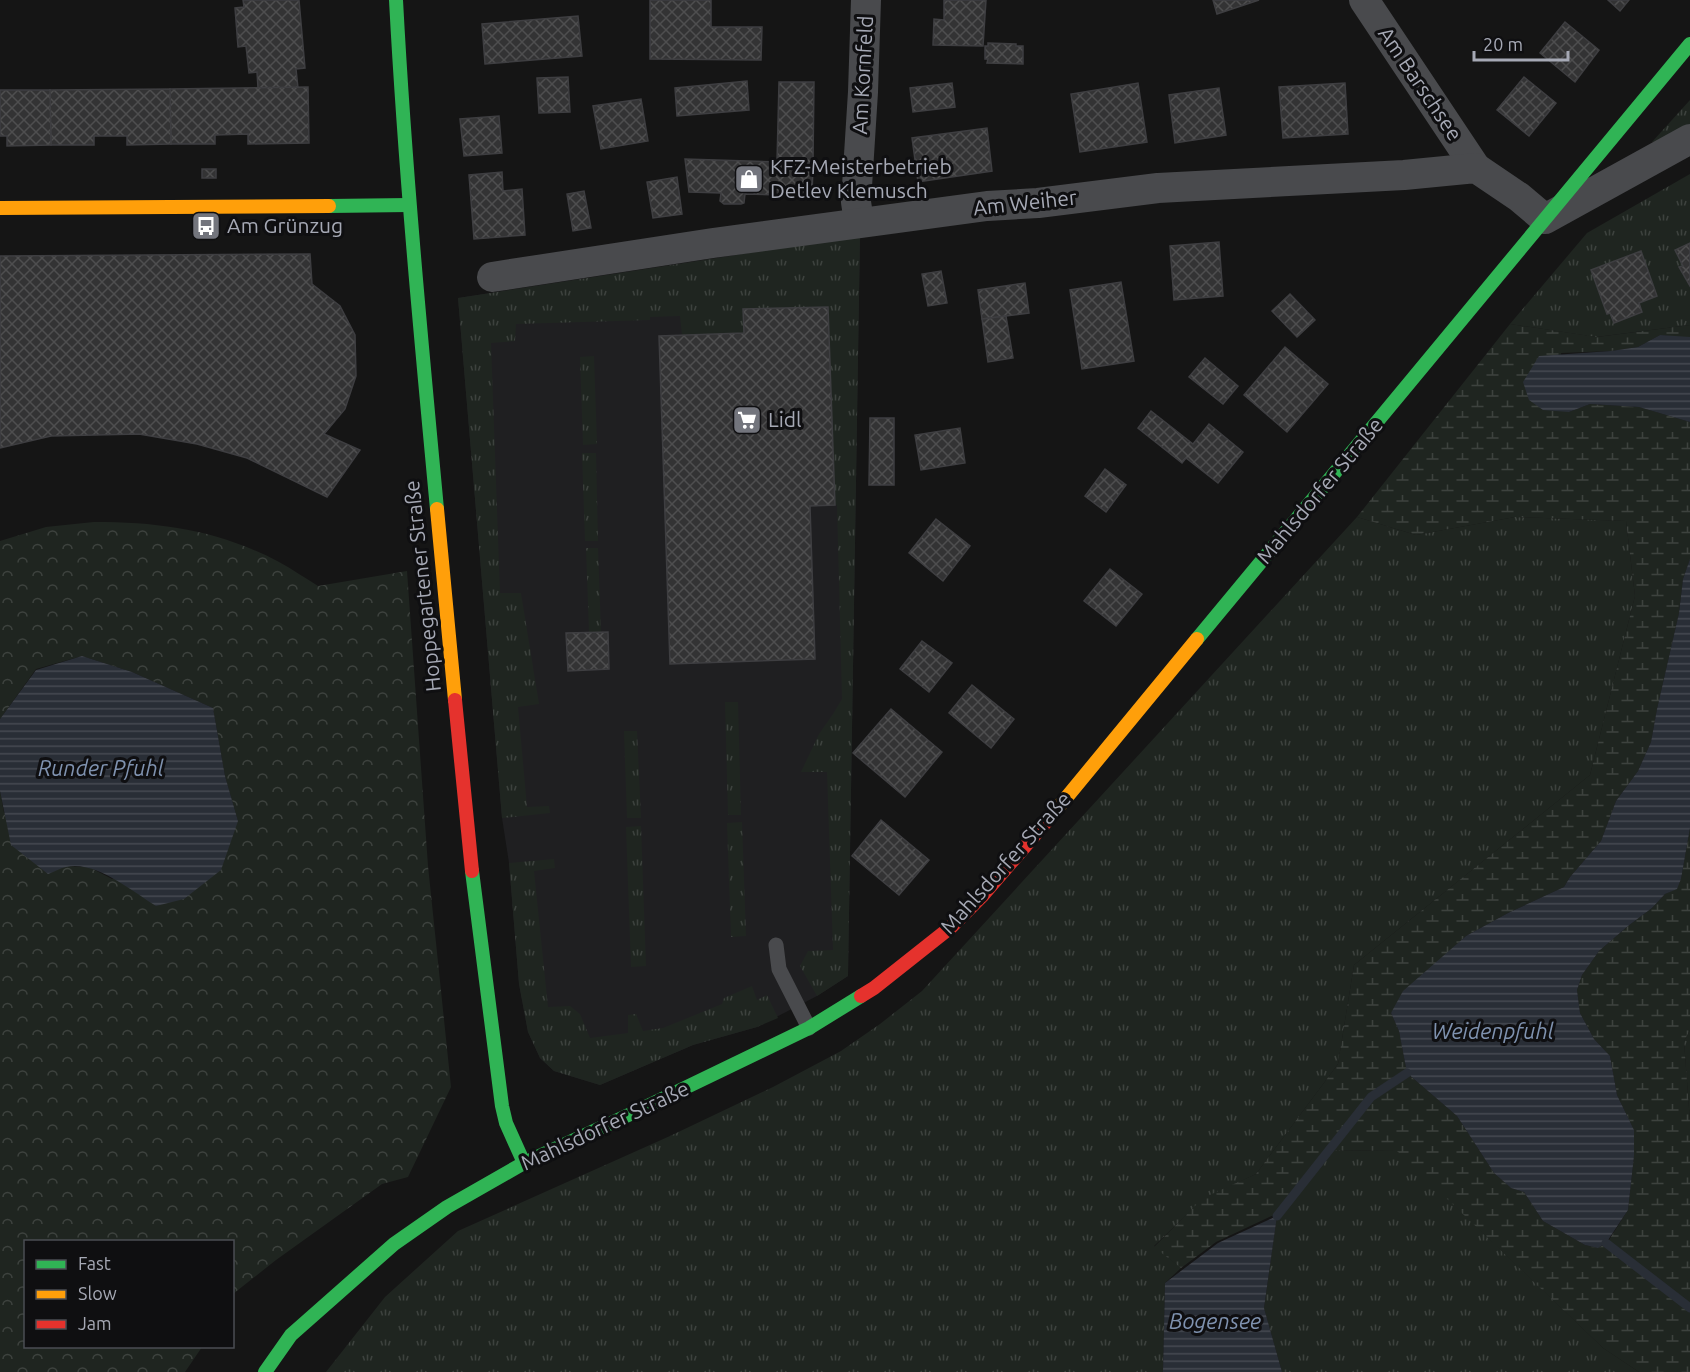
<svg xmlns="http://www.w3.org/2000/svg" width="1690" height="1372" font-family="Ubuntu,sans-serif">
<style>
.built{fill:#1f1f21}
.grass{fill:url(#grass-tufts)}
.wetland{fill:url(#wetland-marsh)}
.park{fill:url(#park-crowns)}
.water{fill:url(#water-rules)}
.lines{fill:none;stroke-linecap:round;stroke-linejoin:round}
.stream{stroke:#292e36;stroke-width:9}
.building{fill:url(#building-cross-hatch);stroke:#3e3e41;stroke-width:1.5}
.lane{stroke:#494a4d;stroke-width:15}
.street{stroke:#494a4d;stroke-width:30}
.fast{stroke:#30b455;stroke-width:14}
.slow{stroke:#ff9f0a;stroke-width:14}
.jam{stroke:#e5322d;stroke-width:14}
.labels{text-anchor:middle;stroke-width:6;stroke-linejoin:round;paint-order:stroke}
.street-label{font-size:21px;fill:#a6a9b5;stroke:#0f0f11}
.poi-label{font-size:21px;fill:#a6a9b5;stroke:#0f0f11;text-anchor:start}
.water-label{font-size:22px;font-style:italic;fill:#7f92af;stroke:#0f0f11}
</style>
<defs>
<pattern id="grass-tufts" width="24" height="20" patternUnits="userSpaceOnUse" patternTransform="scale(1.5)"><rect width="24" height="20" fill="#1f2520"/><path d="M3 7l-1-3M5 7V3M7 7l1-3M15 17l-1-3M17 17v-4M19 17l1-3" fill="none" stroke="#3d423e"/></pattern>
<pattern id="wetland-marsh" width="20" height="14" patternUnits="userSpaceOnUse" patternTransform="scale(1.5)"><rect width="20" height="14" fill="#1f2520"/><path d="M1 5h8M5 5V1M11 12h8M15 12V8" fill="none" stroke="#3d423e"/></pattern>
<pattern id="park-crowns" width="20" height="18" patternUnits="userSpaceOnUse" patternTransform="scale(1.5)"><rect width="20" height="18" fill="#1f2520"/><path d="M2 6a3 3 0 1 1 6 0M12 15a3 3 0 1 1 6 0" fill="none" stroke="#3d423e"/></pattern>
<pattern id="water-rules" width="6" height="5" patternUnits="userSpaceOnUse" patternTransform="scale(1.5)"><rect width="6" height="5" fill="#292e36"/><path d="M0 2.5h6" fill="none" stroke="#454951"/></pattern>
<pattern id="building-cross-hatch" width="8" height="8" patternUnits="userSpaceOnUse" patternTransform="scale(1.5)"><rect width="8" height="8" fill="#333334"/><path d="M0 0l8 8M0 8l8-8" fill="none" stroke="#4e4e4f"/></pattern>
</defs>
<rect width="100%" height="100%" fill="#151515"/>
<path class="built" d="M860,236L848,976L817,996L757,1027L693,1045L600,1085L554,1071L540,1058L528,1032L519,984L509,863L502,818L458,298Z"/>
<g class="grass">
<path d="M1690,100V126L1655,143L1652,142Z"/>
<path d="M1690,174V325L1596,337L1510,324L1587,233Z"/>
<path d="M860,236L848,976L817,996L800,966L808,951L833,950L827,772H801L819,734L833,714L842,699L837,505H835L828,307L743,309L744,333L682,335L680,316L650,317V320L516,324L515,341L491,343L500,593H521L539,704L518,707L527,807L549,806L550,813L502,818L458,298Z"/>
<path d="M594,356L597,444L583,445L580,357Z"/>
<path d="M582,453H596L598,541H585Z"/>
<path d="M1357,517L1416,535L1515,517L1626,521L1635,596L1590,775L1354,965L1338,1064L1256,1174L1203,1199L1154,1246L1181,1268L1165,1283L1163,1372H326L385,1297L458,1231L670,1136L773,1087L841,1051L880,1024L922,991Z"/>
<path d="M586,548H598L601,632H589Z"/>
<path d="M725,702H738L741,815H728Z"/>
<path d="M624,731H637L641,818H627Z"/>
<path d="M742,822L746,936L731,937L727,823Z"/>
<path d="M641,826L646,966L631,967L626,827Z"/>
<path d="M554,859L555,868L534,871L548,1007L570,1006L580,1014L590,1038L628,1033V1015L636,1014L643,1031L663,1028L722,1004L724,998L752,986L757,1000L767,995L778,1018L757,1027L693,1045L600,1085L554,1071L540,1058L528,1032L519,984L509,863Z"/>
<path d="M1690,1030V1122L1684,1041Z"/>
<path d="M1326,1150L1398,1151L1603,1348L1639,1372H1282L1264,1308L1277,1216L1276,1214Z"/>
</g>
<path class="wetland" d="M1510,324L1597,337L1690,325V338L1660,335L1638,347L1611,351L1561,353L1569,412L1590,404L1639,407L1690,422V559L1683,579L1679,613L1657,709L1651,742L1638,771L1616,801L1601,841L1570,877L1564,887L1508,913L1466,936L1437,963L1391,1013L1399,1031L1407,1073L1457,1116L1494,1173L1511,1188L1524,1192L1543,1221L1585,1245L1598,1248L1607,1243L1628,1210L1634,1156V1130L1617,1095L1610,1056L1594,1039L1580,1013L1577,990L1582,975L1599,951L1628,926L1652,908L1665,894L1677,888L1681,879L1690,828V1030L1684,1041L1690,1122V1372H1639L1603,1348L1397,1151L1326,1150L1276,1214L1216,1242L1181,1268L1154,1247L1203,1198L1256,1174L1338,1064L1354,965L1590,775L1635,596L1626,521L1515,517L1416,535L1357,517Z"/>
<path class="park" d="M94,522C161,522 218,530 279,562C292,569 305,578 318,586L407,571L428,866L451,1087L408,1177L382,1184L276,1260L233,1294L232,1242H26V1346L202,1347L185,1372H0V791L4,813L66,866L89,867L112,879L238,821L225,776L213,708L132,672L82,656L36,669L0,719V541L46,527Z"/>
<g class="water">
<path d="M1660,335L1690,337V422L1639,407L1590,404L1569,412L1543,410L1529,400L1523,382L1539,356L1611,351L1638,347Z"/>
<path d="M1690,559V828L1681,879L1677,889L1665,894L1652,908L1628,926L1599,951L1582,975L1577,990L1580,1013L1594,1039L1610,1056L1617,1095L1634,1130V1156L1628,1210L1606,1243L1598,1248L1585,1245L1543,1221L1524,1192L1511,1188L1494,1173L1457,1116L1407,1073L1399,1031L1391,1013L1403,991L1466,936L1508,913L1564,887L1570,877L1601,841L1616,801L1638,771L1651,742L1657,709L1679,613L1683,579Z"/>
<path d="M82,656L132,672L213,708L225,776L238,821L221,870L184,899L156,906C132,891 95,860 66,867C60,868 54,872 48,874L11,845L0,791V719L36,670Z"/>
<path d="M1277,1216L1264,1308L1282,1372H1163L1165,1283L1218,1243Z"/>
</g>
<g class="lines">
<g class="stream">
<path d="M1277,1216L1371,1097L1407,1073"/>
<path d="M1606,1243L1690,1308"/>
</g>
</g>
<g class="building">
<path d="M243,0H299L305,68L296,69L298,88H258L257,72L249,73L246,46L238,47L235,8L244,7Z"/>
<path d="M650,0H711V27H762L761,60L650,59Z"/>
<path d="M944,0H986L983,46L933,45L934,19L944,20Z"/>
<path d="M1213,0H1259L1217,14Z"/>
<path d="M1608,0H1629L1620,11Z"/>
<path d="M578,16L582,56L485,64L482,24Z"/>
<path d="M1565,22L1599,50L1575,82L1540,53Z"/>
<path d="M988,43L1016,44V46H1023V64L987,63L988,59H985V46H988Z"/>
<path d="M568,77L570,112L539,113L537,78Z"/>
<path d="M1524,77L1556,103L1529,136L1497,110Z"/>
<path d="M747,81L749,110L677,116L675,88Z"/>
<path d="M779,82H814L813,163L777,162Z"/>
<path d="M952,83L955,107L913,112L910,88Z"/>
<path d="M1138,83L1147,142L1080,152L1071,94Z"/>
<path d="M1345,83L1348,134L1283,138L1279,87Z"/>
<path d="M308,87L309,143L248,144V134L215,135V144H171L170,89Z"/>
<path d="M1219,88L1226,135L1175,143L1169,95Z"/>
<path d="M170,89L171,144L127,145V136H94V145H51L50,90Z"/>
<path d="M0,90H50L51,145L7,146V136H0Z"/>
<path d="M641,99L648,141L601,149L593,106Z"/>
<path d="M499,116L502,153L464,156L460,119Z"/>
<path d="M987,128L992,171L918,182L912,138Z"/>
<path d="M685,159L813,163L812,196L745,194L744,203L741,204H724L720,201L721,193L689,192Z"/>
<rect x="202" y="169" width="14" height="9"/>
<path d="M502,172L503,191L522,189L525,235L474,239L469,175Z"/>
<path d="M677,177L682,214L653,218L647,182Z"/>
<path d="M584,191L591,228L573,231L567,194Z"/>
<path d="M1219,242L1223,296L1174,300L1170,246Z"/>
<path d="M1690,243V286L1679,267L1683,266L1675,250Z"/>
<path d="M1641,251L1657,296L1639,303L1642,312L1614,323L1610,313L1607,314L1591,270Z"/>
<path d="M310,254L312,284L340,306L355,335L356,376L345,409L324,434L360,450L327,497L247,458L197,444L139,434L51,436L0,448V256Z"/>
<path d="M941,271L947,303L928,306L922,274Z"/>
<path d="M1121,282L1134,361L1082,369L1070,290Z"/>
<path d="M1025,283L1029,313L982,319L978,290Z"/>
<path d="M1290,294L1315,320L1297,337L1272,311Z"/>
<path d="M828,307L835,505L810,506L815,659L670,664L659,336L744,333L743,309Z"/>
<path d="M1006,316L1013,358L988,362L982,319Z"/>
<path d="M1285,347L1328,384L1287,432L1244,395Z"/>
<path d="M1205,358L1238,386L1223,404L1189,377Z"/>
<path d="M1151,411L1193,444L1209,424L1243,452L1218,483L1186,458L1182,463L1138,428Z"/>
<path d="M870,418H894V485H869Z"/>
<path d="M960,428L965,463L921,470L915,435Z"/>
<path d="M1105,469L1126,485L1106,512L1085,496Z"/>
<path d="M936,519L970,546L943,581L909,553Z"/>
<path d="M1110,569L1142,594L1116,626L1084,601Z"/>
<path d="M608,632L609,669L568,671L566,633Z"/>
<path d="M922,641L952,663L929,692L900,669Z"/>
<path d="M972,685L1014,719L991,748L949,713Z"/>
<path d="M891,709L942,752L905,797L853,753Z"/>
<path d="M881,820L929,860L899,895L852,856Z"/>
</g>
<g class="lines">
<path class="lane" d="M776,945L779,969L809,1028"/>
<g class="street">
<path d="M1364,0L1476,168"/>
<path d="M859,222L856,202L863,92L866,0"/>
<path d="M492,277L713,243L987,206L1038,203L1158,188L1404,175L1476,168L1519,197L1545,219L1690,139"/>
</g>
<g class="fast">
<path d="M396,0C405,170 421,339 437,509"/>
<path d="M329,206L409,205"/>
<path d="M1197,639L1690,44"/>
<path d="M472,871L502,1106L506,1123L524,1163"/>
<path d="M265,1372L291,1335L394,1244L447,1207L524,1163L635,1112L809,1028L861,996"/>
</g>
<g class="slow">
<path d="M0,208L329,206"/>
<path d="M437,509L455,700"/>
<path d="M1057,809L1197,639"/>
</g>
<g class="jam">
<path d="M455,700L472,871"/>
<path d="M861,996L874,988L951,927L983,895L1057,809"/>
</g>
</g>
<defs>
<g id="shop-square" transform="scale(1.5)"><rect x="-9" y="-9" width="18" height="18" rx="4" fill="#73757d" stroke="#0f0f11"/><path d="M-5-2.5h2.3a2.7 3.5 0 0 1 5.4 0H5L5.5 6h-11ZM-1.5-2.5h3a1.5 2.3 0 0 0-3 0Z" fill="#fff"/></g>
<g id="bus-square" transform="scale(1.5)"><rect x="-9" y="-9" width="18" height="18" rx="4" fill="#73757d" stroke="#0f0f11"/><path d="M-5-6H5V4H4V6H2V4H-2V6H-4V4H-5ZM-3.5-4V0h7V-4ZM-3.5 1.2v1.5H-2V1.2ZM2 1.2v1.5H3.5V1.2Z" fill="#fff"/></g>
<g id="supermarket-square" transform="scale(1.5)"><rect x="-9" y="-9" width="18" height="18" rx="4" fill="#73757d" stroke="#0f0f11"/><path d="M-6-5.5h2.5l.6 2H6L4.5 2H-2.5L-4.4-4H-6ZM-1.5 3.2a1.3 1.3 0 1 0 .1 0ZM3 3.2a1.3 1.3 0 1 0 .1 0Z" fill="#fff"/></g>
</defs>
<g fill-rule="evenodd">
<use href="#shop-square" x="749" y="179"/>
<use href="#bus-square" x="206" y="226"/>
<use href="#supermarket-square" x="747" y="420"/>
</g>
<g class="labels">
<g class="street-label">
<text transform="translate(863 75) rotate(-87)" y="7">Am Kornfeld</text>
<text transform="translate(1420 84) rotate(56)" y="7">Am Barschsee</text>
<text transform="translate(1025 203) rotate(-6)" y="7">Am Weiher</text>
<text transform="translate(1320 491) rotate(-50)" y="7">Mahlsdorfer Straße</text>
<text transform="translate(423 586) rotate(-96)" y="7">Hoppegartener Straße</text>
<text transform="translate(1006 863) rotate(-48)" y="7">Mahlsdorfer Straße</text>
<text transform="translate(605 1126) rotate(-25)" y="7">Mahlsdorfer Straße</text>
</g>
<g class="poi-label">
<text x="770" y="174">KFZ-Meisterbetrieb<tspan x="770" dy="24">Detlev Klemusch</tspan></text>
<text x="227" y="233">Am Grünzug</text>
<text x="768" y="427">Lidl</text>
</g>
<g class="water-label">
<text x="101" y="776">Runder Pfuhl</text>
<text x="1493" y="1039">Weidenpfuhl</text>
<text x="1215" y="1329">Bogensee</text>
</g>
</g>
<rect x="24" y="1240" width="210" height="108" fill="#0f0f11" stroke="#4b4d53" stroke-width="1.5"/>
<rect x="36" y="1260" width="30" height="9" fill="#30b455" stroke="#4b4d53" stroke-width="1.5"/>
<text x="78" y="1270" font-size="18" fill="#a6a9b5">Fast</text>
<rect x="36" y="1290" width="30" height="9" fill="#ff9f0a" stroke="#4b4d53" stroke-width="1.5"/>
<text x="78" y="1300" font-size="18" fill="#a6a9b5">Slow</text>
<rect x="36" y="1320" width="30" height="9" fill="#e5322d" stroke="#4b4d53" stroke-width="1.5"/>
<text x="78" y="1330" font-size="18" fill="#a6a9b5">Jam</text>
<path d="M1474 51v9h94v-9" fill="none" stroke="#a6a9b5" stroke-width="3"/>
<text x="1483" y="51" font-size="18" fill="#a6a9b5" stroke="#0f0f11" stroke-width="4.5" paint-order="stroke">20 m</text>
</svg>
